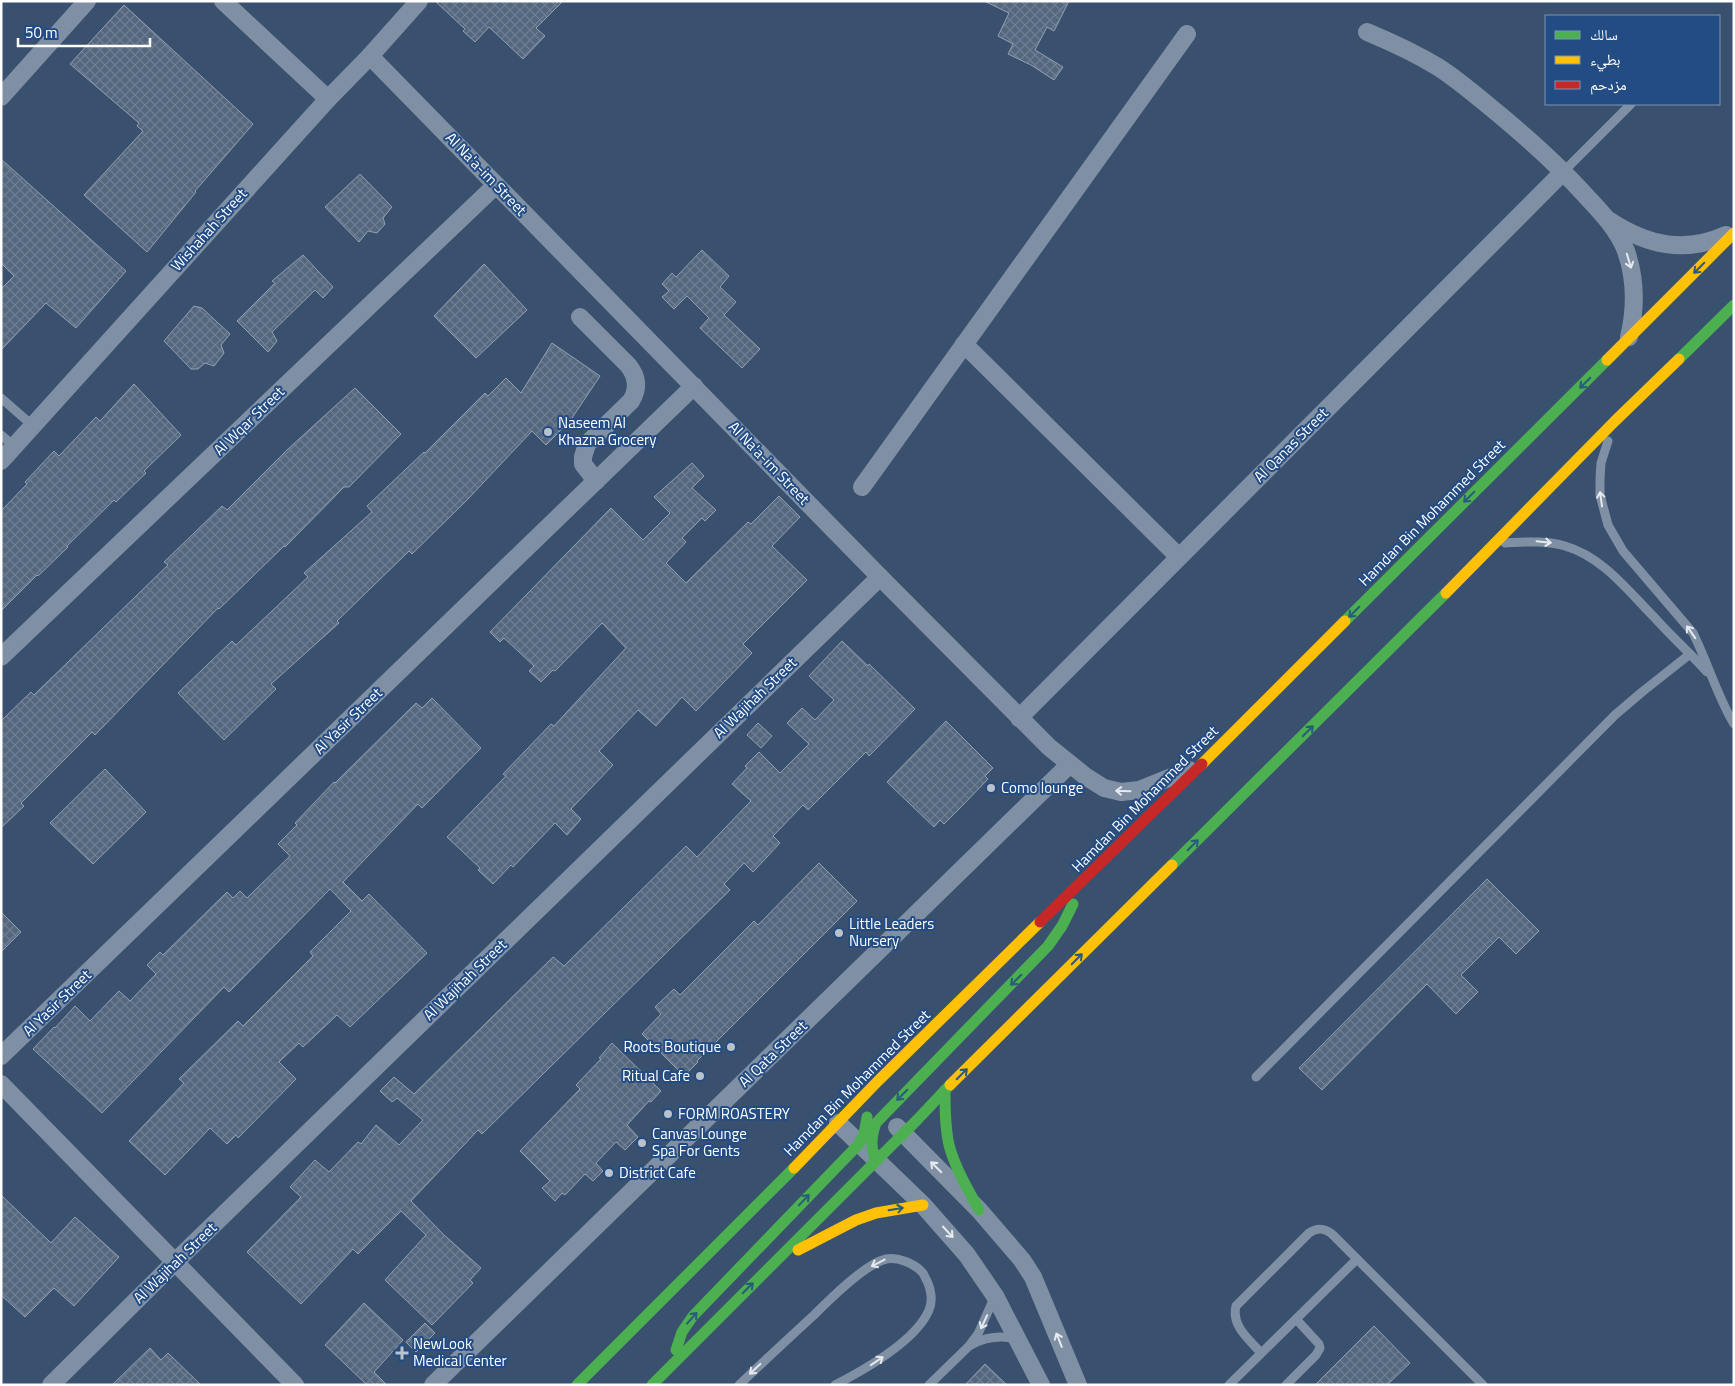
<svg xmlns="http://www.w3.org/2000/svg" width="1735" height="1386" font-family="'Titillium Web','Noto Naskh Arabic',sans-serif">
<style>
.building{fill:url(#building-cross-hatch);stroke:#93a0b2}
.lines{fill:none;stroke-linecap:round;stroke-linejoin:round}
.lane{stroke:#8090a4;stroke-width:9}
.street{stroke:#8090a4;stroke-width:18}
.fast{stroke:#4caf50;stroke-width:11}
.slow{stroke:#ffc107;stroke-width:11}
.jam{stroke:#c62828;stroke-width:11}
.oneway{stroke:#e6e9ed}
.oneway2{stroke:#295b7c}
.poi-dot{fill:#bac2cc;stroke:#234c84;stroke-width:2}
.labels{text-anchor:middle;stroke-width:4;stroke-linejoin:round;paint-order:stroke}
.street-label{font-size:15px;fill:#fff;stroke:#234c84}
.poi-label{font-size:15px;fill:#fff;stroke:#234c84;text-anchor:start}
</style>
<defs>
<pattern id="building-cross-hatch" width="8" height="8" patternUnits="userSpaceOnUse" patternTransform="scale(1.25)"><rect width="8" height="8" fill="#54677e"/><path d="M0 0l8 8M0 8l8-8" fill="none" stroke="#6e7e91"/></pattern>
</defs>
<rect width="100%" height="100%" fill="#39506e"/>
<g class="building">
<path d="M435,1H563L536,28L545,36L523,59L489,27L475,42L463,31L465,29Z"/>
<path d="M984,1H1069L1054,31L1047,27L1035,50L1063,67L1054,80L1031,65L1008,54L1013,44L998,36L1009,13Z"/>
<path d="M124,5L253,124L195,191L196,192L147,252L84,195L143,131L137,126L139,123L70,64Z"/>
<path d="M1,159L126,271L76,328L46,303L1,350V289L14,276L1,263Z"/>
<path d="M360,174L392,207L383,218L385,224L377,233L368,231L359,242L325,207Z"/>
<path d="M702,250L729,276L720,287L736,302L724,315L760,349L742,368L700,328L709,318L687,296L674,309L662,297L669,291L662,284L672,273L676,277Z"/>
<path d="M303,255L333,287L323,298L315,290L272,332L277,341L268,352L237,321L275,283L272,281Z"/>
<path d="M484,264L527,310L476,358L434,316Z"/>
<path d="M194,306L202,308L230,334L221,345L224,353L214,366L205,363L198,369H191L164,341Z"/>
<path d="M552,343L600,376L570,421L546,445L532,431L467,500L412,554L409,551L337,621L339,623L271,684L276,689L224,740L178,693L232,641L236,645L308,577L304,573L372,512L367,506L424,452L425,453L485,393L488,396L506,378L521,393Z"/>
<path d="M134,384L181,435L144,471L146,473L116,502L114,500L67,546L68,547L38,576L37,575L1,611V511L27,484L25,482L54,451L59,456L96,417L100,421Z"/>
<path d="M355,388L401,434L349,487H344L285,547L284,546L219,609L218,608L95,735L92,732L21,803L24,806L1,828V721L31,692L34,695L168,565L164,562L222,506L227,510L287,450Z"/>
<path d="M692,463L704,476L692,488L716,510L705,521L702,518L682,538L686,542L666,563L686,583L748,522L751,524L779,496L800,517L772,546L807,580L743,644L752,653L696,711L682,697L656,726L638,710L599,751L613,765L571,809L581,819L567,835L555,823L513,867L511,865L493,884L478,870L480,868L447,837L506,776L503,774L551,724L554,726L626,648L602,623L555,671L553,670L541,682L529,671L534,666L504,638L500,642L490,632L611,508L643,540L670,513L654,497Z"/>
<path d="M842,641L868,666L869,664L915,709L869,756L866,752L808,810L803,805L773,836L780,843L753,872L744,863L724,884L730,890L482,1134L478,1130L411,1201L443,1234L481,1268L470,1280L473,1283L432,1325L385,1280L426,1235L401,1211L358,1254L353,1249L301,1304L247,1252L301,1197L290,1187L315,1160L329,1172L358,1142L361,1144L376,1125L399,1145L423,1120L397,1098L392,1102L380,1091L394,1077L414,1094L553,957L564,966L686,846L697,857L751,801L732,784L747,768L745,766L759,752L780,773L809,744L787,723L802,708L815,720L834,700L809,676Z"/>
<path d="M432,698L481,748L422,808L418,804L343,882L362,901L369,894L427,953L350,1027L337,1015L303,1047L299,1043L279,1062L296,1079L238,1138L236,1135L227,1144L210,1128L165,1175L129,1141L184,1083L179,1079L238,1021L243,1026L313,956L310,952L351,911L330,889L229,992L224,987L102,1113L33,1049L54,1027L55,1028L75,1006L90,1021L119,991L130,1001L156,974L147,965L160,952L163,955L227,892L233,898L240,891L247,898L290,856L278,844L297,825L295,823L334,782L335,783L416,703L422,708Z"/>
<path d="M946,721L993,768L985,776L988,779L960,808L944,824L940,820L934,827L887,782Z"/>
<path d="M758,723L772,736L761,748L747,735Z"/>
<path d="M105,769L146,812L93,864L50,823Z"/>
<path d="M819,863L857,901L697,1061L698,1062L684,1076L642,1034L661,1014L655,1007L674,989L680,995L754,921L758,925Z"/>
<path d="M1487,879L1539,931L1516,954L1499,937L1461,975L1478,992L1456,1014L1427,984L1322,1090L1299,1068Z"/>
<path d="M1,912L21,932L1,952Z"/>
<path d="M612,1043L661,1091L651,1102L649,1101L627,1125L638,1137L625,1150L616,1142L596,1163L603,1171L593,1181L585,1174L565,1195L562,1193L555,1201L542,1188L550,1181L520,1151L580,1089L576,1085L601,1059L599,1058Z"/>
<path d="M1,1195L51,1243L75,1217L119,1257L74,1306L54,1288L25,1317L1,1295Z"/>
<path d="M364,1303L403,1340L374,1372L387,1385H367L325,1345Z"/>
<path d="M425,1323L435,1333L416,1352L406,1342Z"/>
<path d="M1374,1326L1410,1363L1387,1385H1315Z"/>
<path d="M150,1348L161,1360L168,1353L201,1385H112Z"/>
<path d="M985,1364L1007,1385H965Z"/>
</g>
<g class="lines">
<g class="lane">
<path d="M1563,172L1631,104"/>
<path d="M1,398L33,426"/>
<path d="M1,435L14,446"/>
<path d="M1608,441L1601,463L1600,479V495L1608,525L1623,551L1693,633C1708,663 1717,696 1734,724"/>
<path d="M1505,543C1526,542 1545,540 1565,546C1603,557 1628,591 1654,617C1671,636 1690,653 1707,672"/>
<path d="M1256,1077L1615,715L1642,692L1690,654"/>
<path d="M971,1345C986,1337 1000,1335 1016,1339"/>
<path d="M1261,1353C1249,1339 1231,1326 1236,1306L1309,1233C1318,1227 1325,1228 1333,1235L1483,1385"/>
<path d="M739,1385C764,1361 789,1338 814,1315C830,1299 865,1264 886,1259C898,1257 913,1263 921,1271C924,1273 925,1278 927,1281C931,1289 933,1301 929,1310C916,1341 864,1370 835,1385"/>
<path d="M929,1385L969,1346L978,1334L995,1296"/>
<path d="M1229,1385L1357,1259"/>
<path d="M1286,1385L1316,1355L1320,1348L1319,1344L1296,1319"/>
</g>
<g class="street">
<path d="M223,1L328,99"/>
<path d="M1367,32C1391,42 1415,53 1438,67C1460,81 1480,99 1501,116C1531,141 1560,167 1586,196C1602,213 1618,230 1626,251C1636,280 1636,308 1629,337"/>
<path d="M370,56L880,577L1049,747L1085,776L1104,788L1121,792L1139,790L1189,770"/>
<path d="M1,97L87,1"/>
<path d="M1610,221C1647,245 1684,254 1726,235"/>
<path d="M580,317L628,365C637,376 639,388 631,401L587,444L583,457V464L596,481"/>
<path d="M964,344L1179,557"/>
<path d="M1,461L328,99L370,56L419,1"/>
<path d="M862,487L1187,34"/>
<path d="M1,657L496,185"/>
<path d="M1019,718L1563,172"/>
<path d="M1,1056L694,386"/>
<path d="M1,1084L295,1385"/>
<path d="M838,1123L923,1205L967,1255L995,1296L1041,1385"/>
<path d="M897,1127L979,1210L1022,1260L1033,1277L1078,1385"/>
<path d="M51,1385L174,1263L880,577"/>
<path d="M433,1385L1070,764"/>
</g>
<g class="fast">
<path d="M1679,359L1734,305"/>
<path d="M1345,621L1607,360"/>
<path d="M1172,865L1446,593"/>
<path d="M945,1090C945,1109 945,1127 949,1145C955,1168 968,1189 979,1210"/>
<path d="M876,1161C870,1148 871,1136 876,1123L1048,946L1062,926L1073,904"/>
<path d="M676,1350L682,1332L693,1316L859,1144L864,1134L867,1117"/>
<path d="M577,1385L794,1168"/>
<path d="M652,1385L917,1120L950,1085"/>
</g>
<g class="slow">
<path d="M1607,360L1734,233"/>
<path d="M1446,593L1615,421L1679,359"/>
<path d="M1202,764L1345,621"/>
<path d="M950,1085L1172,865"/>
<path d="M794,1168L878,1081L1040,922"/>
<path d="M798,1250L856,1220L876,1213L923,1205"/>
</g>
<path class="jam" d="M1040,922L1202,764"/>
</g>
<defs><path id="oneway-shaft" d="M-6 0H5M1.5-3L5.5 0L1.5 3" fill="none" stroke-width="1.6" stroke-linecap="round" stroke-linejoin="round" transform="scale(1.25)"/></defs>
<g class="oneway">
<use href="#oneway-shaft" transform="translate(1629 261) rotate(73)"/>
<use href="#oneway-shaft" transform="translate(1601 499) rotate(-98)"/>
<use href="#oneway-shaft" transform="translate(1544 542) rotate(6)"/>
<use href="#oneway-shaft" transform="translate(1691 632) rotate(-125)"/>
<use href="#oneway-shaft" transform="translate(1123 791) rotate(-178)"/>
<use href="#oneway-shaft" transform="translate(936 1167) rotate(-135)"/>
<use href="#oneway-shaft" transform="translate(948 1232) rotate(47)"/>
<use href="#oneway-shaft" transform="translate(878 1263) rotate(153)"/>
<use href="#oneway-shaft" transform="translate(984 1322) rotate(115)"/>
<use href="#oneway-shaft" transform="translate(1059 1340) rotate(-112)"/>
<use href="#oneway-shaft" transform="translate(877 1361) rotate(-34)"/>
<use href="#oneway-shaft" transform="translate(755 1369) rotate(137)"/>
</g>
<g class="oneway2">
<use href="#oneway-shaft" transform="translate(1699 268) rotate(135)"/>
<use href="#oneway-shaft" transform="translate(1585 383) rotate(135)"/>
<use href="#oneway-shaft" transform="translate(1469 497) rotate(135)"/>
<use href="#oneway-shaft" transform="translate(1354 612) rotate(135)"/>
<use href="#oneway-shaft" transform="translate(1308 731) rotate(-45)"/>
<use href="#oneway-shaft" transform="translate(1193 845) rotate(-45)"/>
<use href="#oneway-shaft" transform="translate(1077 959) rotate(-45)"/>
<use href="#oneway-shaft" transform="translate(1016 980) rotate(135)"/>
<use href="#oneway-shaft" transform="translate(962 1074) rotate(-45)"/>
<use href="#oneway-shaft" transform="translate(902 1095) rotate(135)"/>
<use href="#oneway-shaft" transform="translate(804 1200) rotate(-46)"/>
<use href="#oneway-shaft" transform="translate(896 1209) rotate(-9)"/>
<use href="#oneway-shaft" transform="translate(748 1288) rotate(-45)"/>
<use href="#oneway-shaft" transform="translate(692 1318) rotate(-48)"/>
</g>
<g class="poi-dot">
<circle cx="548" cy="432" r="5"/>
<circle cx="991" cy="788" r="5"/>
<circle cx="839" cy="933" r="5"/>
<circle cx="731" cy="1047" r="5"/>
<circle cx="700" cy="1076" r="5"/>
<circle cx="668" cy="1114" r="5"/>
<circle cx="642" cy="1143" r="5"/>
<circle cx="609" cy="1173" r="5"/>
<path d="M399.5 1345.5h5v5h5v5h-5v5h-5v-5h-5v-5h5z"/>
</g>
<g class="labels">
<g class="street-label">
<text transform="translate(486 174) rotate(46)" y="5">Al Na'a-im Street</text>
<text transform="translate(209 230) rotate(-48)" y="5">Wishahah Street</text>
<text transform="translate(249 421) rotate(-44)" y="5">Al Wqar Street</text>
<text transform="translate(1291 445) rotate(-45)" y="5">Al Qanas Street</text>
<text transform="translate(769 463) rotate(46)" y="5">Al Na'a-im Street</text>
<text transform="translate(1432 513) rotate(-45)" y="5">Hamdan Bin Mohammed Street</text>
<text transform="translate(755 698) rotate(-44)" y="5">Al Wajihah Street</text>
<text transform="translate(348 721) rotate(-44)" y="5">Al Yasir Street</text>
<text transform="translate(1145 799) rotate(-45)" y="5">Hamdan Bin Mohammed Street</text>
<text transform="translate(465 980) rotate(-44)" y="5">Al Wajihah Street</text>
<text transform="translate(57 1003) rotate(-44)" y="5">Al Yasir Street</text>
<text transform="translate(773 1054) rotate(-44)" y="5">Al Qata Street</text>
<text transform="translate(857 1083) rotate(-45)" y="5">Hamdan Bin Mohammed Street</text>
<text transform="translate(175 1263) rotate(-44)" y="5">Al Wajihah Street</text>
</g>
<g class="poi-label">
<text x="558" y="428">Naseem Al<tspan x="558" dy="17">Khazna Grocery</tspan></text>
<text x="1001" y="793">Como lounge</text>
<text x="849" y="929">Little Leaders<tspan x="849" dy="17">Nursery</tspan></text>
<text x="721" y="1052" text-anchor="end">Roots Boutique</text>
<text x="690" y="1081" text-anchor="end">Ritual Cafe</text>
<text x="678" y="1119">FORM ROASTERY</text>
<text x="652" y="1139">Canvas Lounge<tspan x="652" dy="17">Spa For Gents</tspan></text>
<text x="619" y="1178">District Cafe</text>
<text x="413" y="1349">NewLook<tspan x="413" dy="17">Medical Center</tspan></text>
</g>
</g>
<rect width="1735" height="1386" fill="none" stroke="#ffffff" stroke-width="5"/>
<rect x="1545" y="15" width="175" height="90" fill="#234c84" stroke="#7b94b5"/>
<rect x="1555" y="31" width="25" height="8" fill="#4caf50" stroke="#7b94b5"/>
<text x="1590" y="40" font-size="15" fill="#ffffff">سالك</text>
<rect x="1555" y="56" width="25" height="8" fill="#ffc107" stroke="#7b94b5"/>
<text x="1590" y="65" font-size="15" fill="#ffffff">بطيء</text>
<rect x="1555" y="81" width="25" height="8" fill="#c62828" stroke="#7b94b5"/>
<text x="1590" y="90" font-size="15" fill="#ffffff">مزدحم</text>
<path d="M18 38v8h132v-8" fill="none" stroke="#ffffff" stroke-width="2.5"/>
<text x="25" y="38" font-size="15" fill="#ffffff" stroke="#234c84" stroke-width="4" paint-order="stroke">50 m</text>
</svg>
